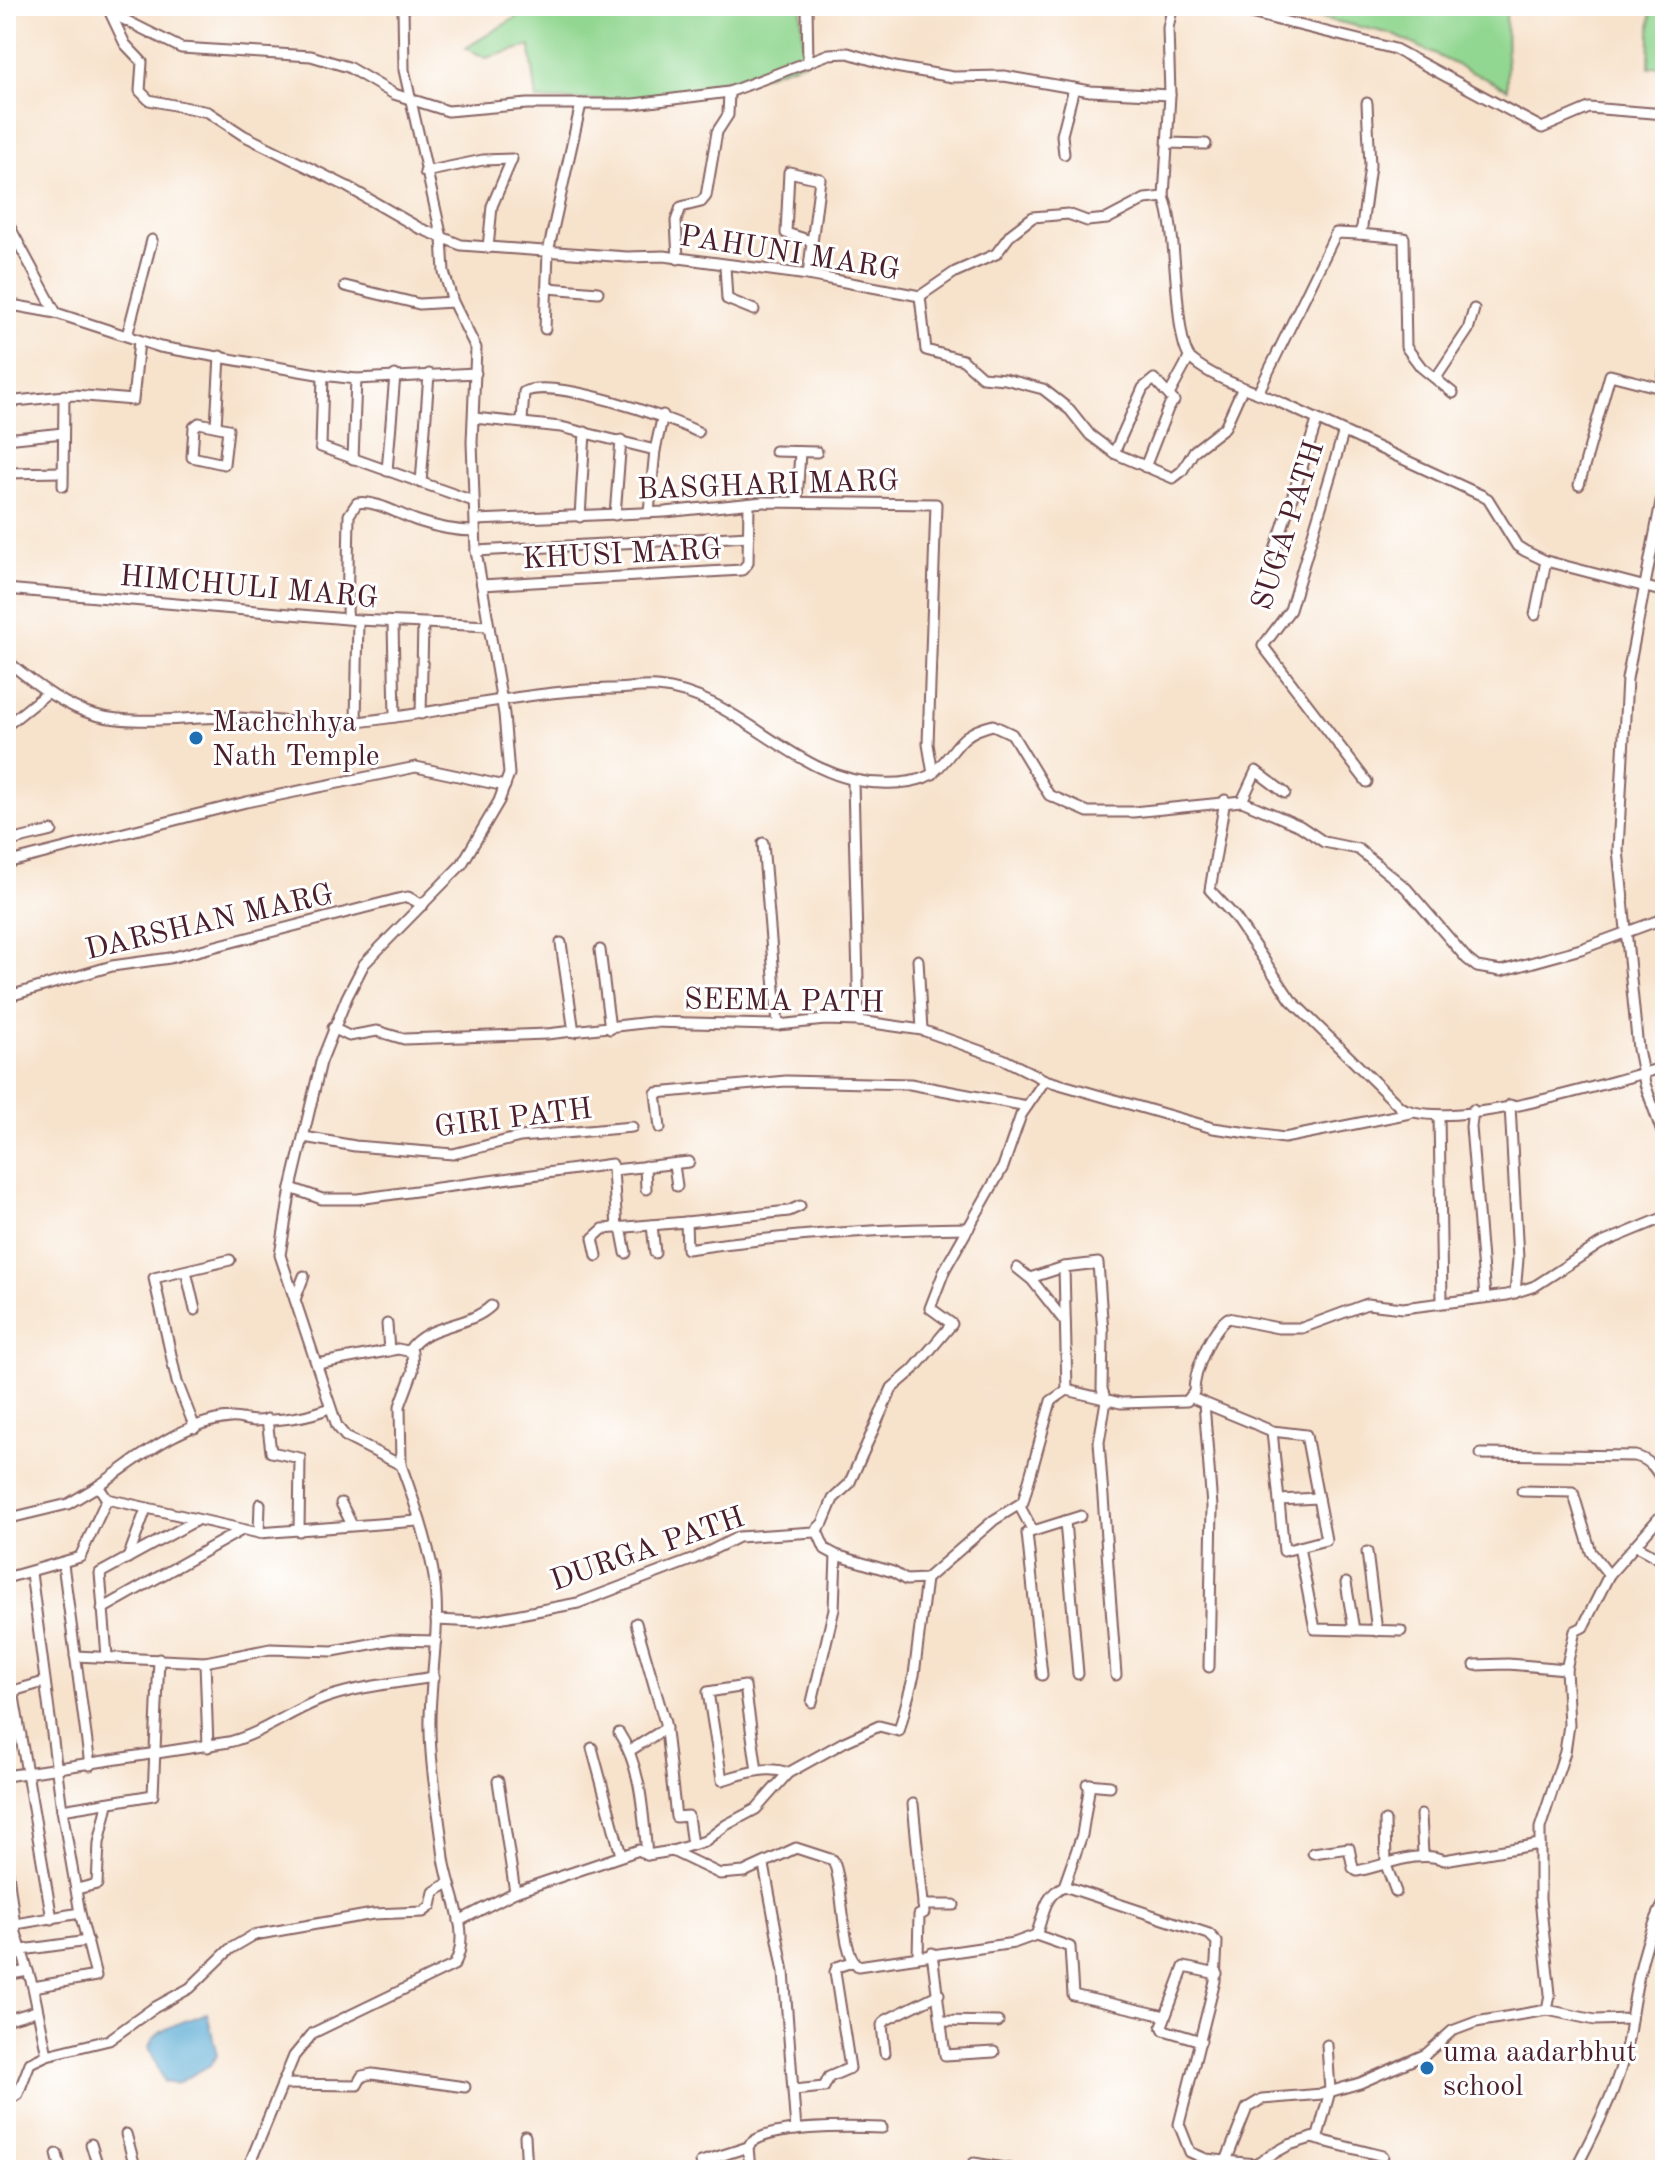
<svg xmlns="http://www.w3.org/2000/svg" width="1671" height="2176" font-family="'Old Standard TT',serif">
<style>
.green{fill:#92d791;stroke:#6e7b5e;stroke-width:2}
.water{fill:#58aad3;stroke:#51647f;stroke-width:2}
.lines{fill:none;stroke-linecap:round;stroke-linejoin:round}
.minor-casing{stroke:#876363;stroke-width:13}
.minor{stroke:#fff;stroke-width:9}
.poi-dot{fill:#1f6fb2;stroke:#fff;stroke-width:3}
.labels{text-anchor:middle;stroke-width:6;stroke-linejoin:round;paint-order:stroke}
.street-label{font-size:30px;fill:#4a1f2b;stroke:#fff}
.poi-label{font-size:30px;fill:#4a1f2b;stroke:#fff;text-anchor:start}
</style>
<rect width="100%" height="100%" fill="#fff"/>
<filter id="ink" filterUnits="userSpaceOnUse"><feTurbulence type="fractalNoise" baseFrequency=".0125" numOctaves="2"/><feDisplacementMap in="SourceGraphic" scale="16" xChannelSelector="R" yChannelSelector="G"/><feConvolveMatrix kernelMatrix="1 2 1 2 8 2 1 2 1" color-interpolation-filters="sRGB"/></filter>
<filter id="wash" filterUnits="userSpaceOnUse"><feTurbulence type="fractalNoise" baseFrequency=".006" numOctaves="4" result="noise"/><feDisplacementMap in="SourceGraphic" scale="32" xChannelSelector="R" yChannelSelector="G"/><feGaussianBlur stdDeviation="1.8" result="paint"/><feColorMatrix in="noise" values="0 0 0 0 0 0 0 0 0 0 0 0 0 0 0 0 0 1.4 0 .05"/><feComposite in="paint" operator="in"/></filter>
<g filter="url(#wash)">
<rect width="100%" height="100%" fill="#f7e2cb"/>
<g class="green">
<path d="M525,6H656L658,10L667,6H801L804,62L743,82L651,100H537L530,46L486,58L466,48L518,16Z"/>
<path d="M1268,6H1506L1507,89L1392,34Z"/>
<path d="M1651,6H1665V65L1649,68Z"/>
</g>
<path class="water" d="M207,2013L217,2055L210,2065L176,2084L164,2082L149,2047C156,2026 189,2021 207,2013Z"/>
</g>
<g filter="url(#ink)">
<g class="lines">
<g class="minor-casing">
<g id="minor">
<path d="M107,6L125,44L142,62L140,91L149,100L208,112L243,135L346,186L419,228L461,245L627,257L664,256L808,275L920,296L955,272L996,254L1011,234L1033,217L1068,214L1087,221L1107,219L1145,199L1164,197C1179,233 1173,346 1192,360C1216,380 1247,388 1275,400L1481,495L1488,499L1517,546L1525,551L1546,561L1665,592"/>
<path d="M807,6L808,63"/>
<path d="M1222,6L1395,49L1542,128L1589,108L1665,114"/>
<path d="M111,13L181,48L311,56L348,67L394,94L448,111L527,104H634L729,92L829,54L848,53L895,67L953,77L1004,76L1090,91L1170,95L1168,28L1172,9L1181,6"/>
<path d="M1168,143L1206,144"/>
<path d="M1064,154L1062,135L1074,88"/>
<path d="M425,172L483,160L512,159L492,206L488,248"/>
<path d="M1164,197L1170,95"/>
<path d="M6,220L56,313"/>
<path d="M1359,234L1404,238L1406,347L1421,367L1453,393"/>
<path d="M678,259L676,221L681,207L701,202L706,196L717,132L728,115L729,92"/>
<path d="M725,266L727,299L754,310"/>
<path d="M808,275L820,179L789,172L786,233L811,241"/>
<path d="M345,286L419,304L453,302"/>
<path d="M548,288L598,292"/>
<path d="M920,296L926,350L963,360L982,377L1005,379L1043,389L1070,410L1090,435L1114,453L1173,478L1182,471L1194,451L1225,427L1242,389"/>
<path d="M6,304L56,313L160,347L323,375L356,379L476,373"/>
<path d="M545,329L548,252L581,104"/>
<path d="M127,336L152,240"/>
<path d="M323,375L321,447L473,501"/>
<path d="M1436,378L1468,330L1474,309"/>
<path d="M1662,389L1665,364"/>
<path d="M1258,393L1336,233L1359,234L1362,227L1370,166L1367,103"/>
<path d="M1169,395L1189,358"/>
<path d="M6,402L74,395L133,400L139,341"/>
<path d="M474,418L561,427L655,450L649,512"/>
<path d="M522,421L524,392C553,377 668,417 698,432"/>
<path d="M199,423L228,429L224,464L192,457L194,427Z"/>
<path d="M6,425L9,402"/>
<path d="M216,426L220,356"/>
<path d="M1343,434L1290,610L1263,646L1367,782"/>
<path d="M6,439L63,433"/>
<path d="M655,450L663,415"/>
<path d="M775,451L817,452"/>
<path d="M1114,453L1143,388L1154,379L1174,401L1169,406L1145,467"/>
<path d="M353,459L356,379"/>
<path d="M387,471L395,375"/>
<path d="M6,473L63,472"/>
<path d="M1665,481L1627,679L1618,850L1638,1049L1645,1084L1665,1141"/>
<path d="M421,483L429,374"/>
<path d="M1579,485L1610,375L1665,389"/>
<path d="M63,486L64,395"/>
<path d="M797,501L800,452"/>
<path d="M615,515L621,440"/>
<path d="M580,517L585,432"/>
<path d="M476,520L665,512L763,502L936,504L928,744L933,774"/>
<path d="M476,551L749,536"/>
<path d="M1273,556L1317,421"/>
<path d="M482,585L742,570L748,563L749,504"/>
<path d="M6,589L358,620L489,626"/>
<path d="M1535,615L1546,561"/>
<path d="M347,618L349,515L357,503C377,500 399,515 418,521C436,527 455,531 474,531"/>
<path d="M393,623L395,717"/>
<path d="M6,660C82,723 103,724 200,718C252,715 305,727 357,722C442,713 524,691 609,689C625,689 641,686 657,687C741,694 796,783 882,783C897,784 923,782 934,772C959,749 956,734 993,725L1012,734L1049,795L1088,812H1133L1242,801L1300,826L1324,842L1358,849L1406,888L1467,959L1477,967L1501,971L1512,968L1581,949L1665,918"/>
<path d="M421,714L423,625"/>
<path d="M356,722L358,620"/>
<path d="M6,726L46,694"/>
<path d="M853,782L859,1021"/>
<path d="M1225,800L1210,890L1235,917L1291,1000L1400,1107C1449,1134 1609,1082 1665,1067"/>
<path d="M1242,801L1256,771L1285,793"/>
<path d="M6,842L52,831"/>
<path d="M763,843L778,1025"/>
<path d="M6,863L246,802L416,767L505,786"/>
<path d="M561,943L574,1032"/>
<path d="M600,950L610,1029"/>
<path d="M918,960L922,1030"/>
<path d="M6,997L112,966L170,958L398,899L408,897L423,905"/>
<path d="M333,1028L349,1036L377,1031L404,1039L547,1034L651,1022L778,1025L825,1020L859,1021L922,1030L1003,1059L1045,1080L1213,1128L1284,1138L1410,1113"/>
<path d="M1510,1105L1518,1259L1515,1293"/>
<path d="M1473,1110L1471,1127L1485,1297"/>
<path d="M1439,1115L1442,1302"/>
<path d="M660,1128L656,1093L786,1081L910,1084L1027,1106"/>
<path d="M304,1137L355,1146L453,1154L520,1137L632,1127"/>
<path d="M674,1165L677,1186"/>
<path d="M645,1166L646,1189"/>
<path d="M291,1188L322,1199H358L612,1164L613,1170"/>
<path d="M686,1222L789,1211L800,1206"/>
<path d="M652,1225L655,1253"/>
<path d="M621,1227L626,1253"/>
<path d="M617,1228L613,1170L689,1162"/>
<path d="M597,1256L593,1238L603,1229L686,1222L687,1249C781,1235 874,1229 969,1228"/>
<path d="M1017,1268L1032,1280L1065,1322"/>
<path d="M186,1271L195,1310"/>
<path d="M1030,1278L1064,1267"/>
<path d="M296,1297L304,1276"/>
<path d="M387,1324L389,1351"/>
<path d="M409,1350C427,1323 468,1328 491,1306"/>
<path d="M317,1364L398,1349L412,1352L413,1371L400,1406L401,1465"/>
<path d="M1067,1390L1064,1267L1098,1263L1103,1332L1102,1389L1106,1401L1099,1442L1116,1675"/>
<path d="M1192,1398L1272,1431L1306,1435L1326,1540L1284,1551L1272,1431"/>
<path d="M1204,1403L1212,1507L1209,1667"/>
<path d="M267,1419L271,1452L300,1458L299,1531"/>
<path d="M195,1428L177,1382L154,1278L230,1260"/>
<path d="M1481,1454L1635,1456C1652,1460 1657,1471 1665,1486"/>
<path d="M1522,1491L1573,1492L1591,1552L1609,1575"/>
<path d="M107,1499L259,1533L418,1521"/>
<path d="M1279,1500L1318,1498"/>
<path d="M341,1503L352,1525"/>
<path d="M1019,1505L1033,1531"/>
<path d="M6,1519L68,1504L98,1486"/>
<path d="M1065,1521L1078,1674"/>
<path d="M814,1532L818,1533L825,1549L836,1555L893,1572L906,1580L926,1579L994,1520L1023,1502L1051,1401L1067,1390L1121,1403L1187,1401L1194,1392C1194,1371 1211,1330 1228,1318L1278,1328H1302L1367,1304L1403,1308L1507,1295L1535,1286L1600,1244L1665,1217"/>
<path d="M259,1533L260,1504"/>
<path d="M1637,1546L1665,1562"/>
<path d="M1299,1547L1315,1629L1401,1631"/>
<path d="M1367,1552L1377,1631"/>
<path d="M128,1558L146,1509"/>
<path d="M63,1564L90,1765"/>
<path d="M31,1573L62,1810L80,1913L96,1976L33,1987"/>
<path d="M6,1578L80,1557L107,1499L98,1486C137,1460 180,1422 230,1418C238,1417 247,1421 255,1421C279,1420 307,1418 329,1408"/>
<path d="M1346,1583L1354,1630"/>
<path d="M102,1609L240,1531"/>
<path d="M436,1620L478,1622L578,1603L694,1559L738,1537L814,1532L823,1523L833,1499L849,1484L892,1388L913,1370L952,1324L930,1308L945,1269L1003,1167L1021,1115L1045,1080"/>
<path d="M636,1623L665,1723L676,1817L688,1816L692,1845"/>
<path d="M75,1656L205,1662L270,1649L333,1651L392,1640L436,1641"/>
<path d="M107,1656L100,1573L195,1521"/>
<path d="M205,1662L208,1747"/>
<path d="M1475,1665L1508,1664L1566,1669"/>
<path d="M1042,1675L1027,1533L1081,1516"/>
<path d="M13,1691L52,1919"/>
<path d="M6,1693L44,1682"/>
<path d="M812,1702L834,1609L836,1555"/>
<path d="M619,1733C642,1768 643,1814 647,1855"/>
<path d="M6,1736L21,1735"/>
<path d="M592,1748L621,1855"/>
<path d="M631,1750L666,1728"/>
<path d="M757,1771L745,1686L708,1692L722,1780C743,1774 766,1765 788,1773"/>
<path d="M6,1776L229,1742C264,1733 291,1710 325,1698C360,1686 397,1683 434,1677"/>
<path d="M498,1781L515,1892"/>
<path d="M1087,1784L1110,1786"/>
<path d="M913,1804L924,1913L919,1915L918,1956"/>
<path d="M62,1810L153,1795L159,1659"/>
<path d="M1421,1815L1423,1855"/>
<path d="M1385,1821L1386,1865L1396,1892"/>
<path d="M672,1851L705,1841L726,1825L756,1809L788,1773L844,1742L879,1726L899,1731L914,1675L926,1579"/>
<path d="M1313,1853L1349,1848L1353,1868L1357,1871C1384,1866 1420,1849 1444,1860L1540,1844"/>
<path d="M6,1859L16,1933L33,1987L47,2055"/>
<path d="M764,1865L784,1972L796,2130"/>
<path d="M1064,1886L1082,1835L1090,1784"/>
<path d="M77,1889L97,1884L99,1843L108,1804"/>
<path d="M923,1905H954"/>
<path d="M459,1921L515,1892L639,1850L647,1855L672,1851L720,1874L744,1872L796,1848L833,1860C845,1885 840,1953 858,1966L1014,1943L1036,1935C1044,1916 1043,1896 1064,1886L1209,1934L1217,1942L1215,1981L1179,2124L1190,2152L1206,2159L1255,2164L1289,2145L1318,2136L1330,2091L1327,2045"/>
<path d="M16,1924L80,1913"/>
<path d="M1036,1935L1070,1947L1073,1995L1165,2016"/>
<path d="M22,1950L88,1941"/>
<path d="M932,1953L945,2055L994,2052"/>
<path d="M6,1975L28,1971"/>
<path d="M1547,2010L1550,1994L1540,1899V1828L1565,1752L1569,1725L1566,1669L1575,1631L1583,1627L1609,1575L1665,1511"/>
<path d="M6,2020L36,2011"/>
<path d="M942,2021L998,2022"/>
<path d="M1201,2041L1164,2030L1162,2026L1184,1967L1217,1974"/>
<path d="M885,2053L882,2025L886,2020L939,1994"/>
<path d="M282,2084L357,2085L362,2076L372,2074L465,2087"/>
<path d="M794,2090L824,2087L829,2077L850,2068L835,1972L837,1967L852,1962"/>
<path d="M6,2102L18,2094L30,2063L47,2055L109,2040L152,2009L190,1988L230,1949L254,1935L373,1914L423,1912L431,1906L434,1892L447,1884"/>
<path d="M126,2134L136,2170"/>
<path d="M525,2136L527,2170"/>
<path d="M1311,2138L1383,2156"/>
<path d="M91,2144L99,2170"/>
<path d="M57,2154L61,2170"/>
<path d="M1226,2161L1247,2108L1262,2099L1322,2094L1360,2083L1426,2054L1452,2031L1476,2022L1547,2010L1595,2020L1631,2019C1637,1980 1645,1937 1665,1901"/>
<path d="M974,2163L1016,2170"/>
<path d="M247,2170L294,2056L313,2033L454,1965C473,1934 448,1890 444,1858C439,1812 429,1764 430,1718C431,1671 441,1624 434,1577C428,1540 414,1500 401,1465L346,1437L337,1426L280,1255L291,1188L321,1062L347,997L364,964L462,864L499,801L509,774L504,714L476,551L472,442L476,348L453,302L444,272L442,238L404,70L403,6"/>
<path d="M703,2170L701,2162L748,2147"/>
<path d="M750,2170L748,2147C760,2124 857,2127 882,2128"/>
<path d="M1575,2170C1600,2120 1625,2076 1631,2019"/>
</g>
</g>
<use href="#minor" class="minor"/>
</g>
</g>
<g class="poi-dot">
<circle cx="196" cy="738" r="8"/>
<circle cx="1427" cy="2068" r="8"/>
</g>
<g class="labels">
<g class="street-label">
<text transform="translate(790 252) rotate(9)" y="10">PAHUNI MARG</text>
<text transform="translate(768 484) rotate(-2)" y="10">BASGHARI MARG</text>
<text transform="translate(1287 525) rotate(-72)" y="10">SUGA PATH</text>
<text transform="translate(622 553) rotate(-3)" y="10">KHUSI MARG</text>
<text transform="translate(249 586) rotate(5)" y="10">HIMCHULI MARG</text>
<text transform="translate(209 921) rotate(-13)" y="10">DARSHAN MARG</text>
<text transform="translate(784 1000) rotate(1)" y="10">SEEMA PATH</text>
<text transform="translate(513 1117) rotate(-7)" y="10">GIRI PATH</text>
<text transform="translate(647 1548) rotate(-19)" y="10">DURGA PATH</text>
</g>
<g class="poi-label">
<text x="212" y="731">Machchhya<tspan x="212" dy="34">Nath Temple</tspan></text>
<text x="1443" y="2061">uma aadarbhut<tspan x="1443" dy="34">school</tspan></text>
</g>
</g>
<rect width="1671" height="2176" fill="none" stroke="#fff" stroke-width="32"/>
</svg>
